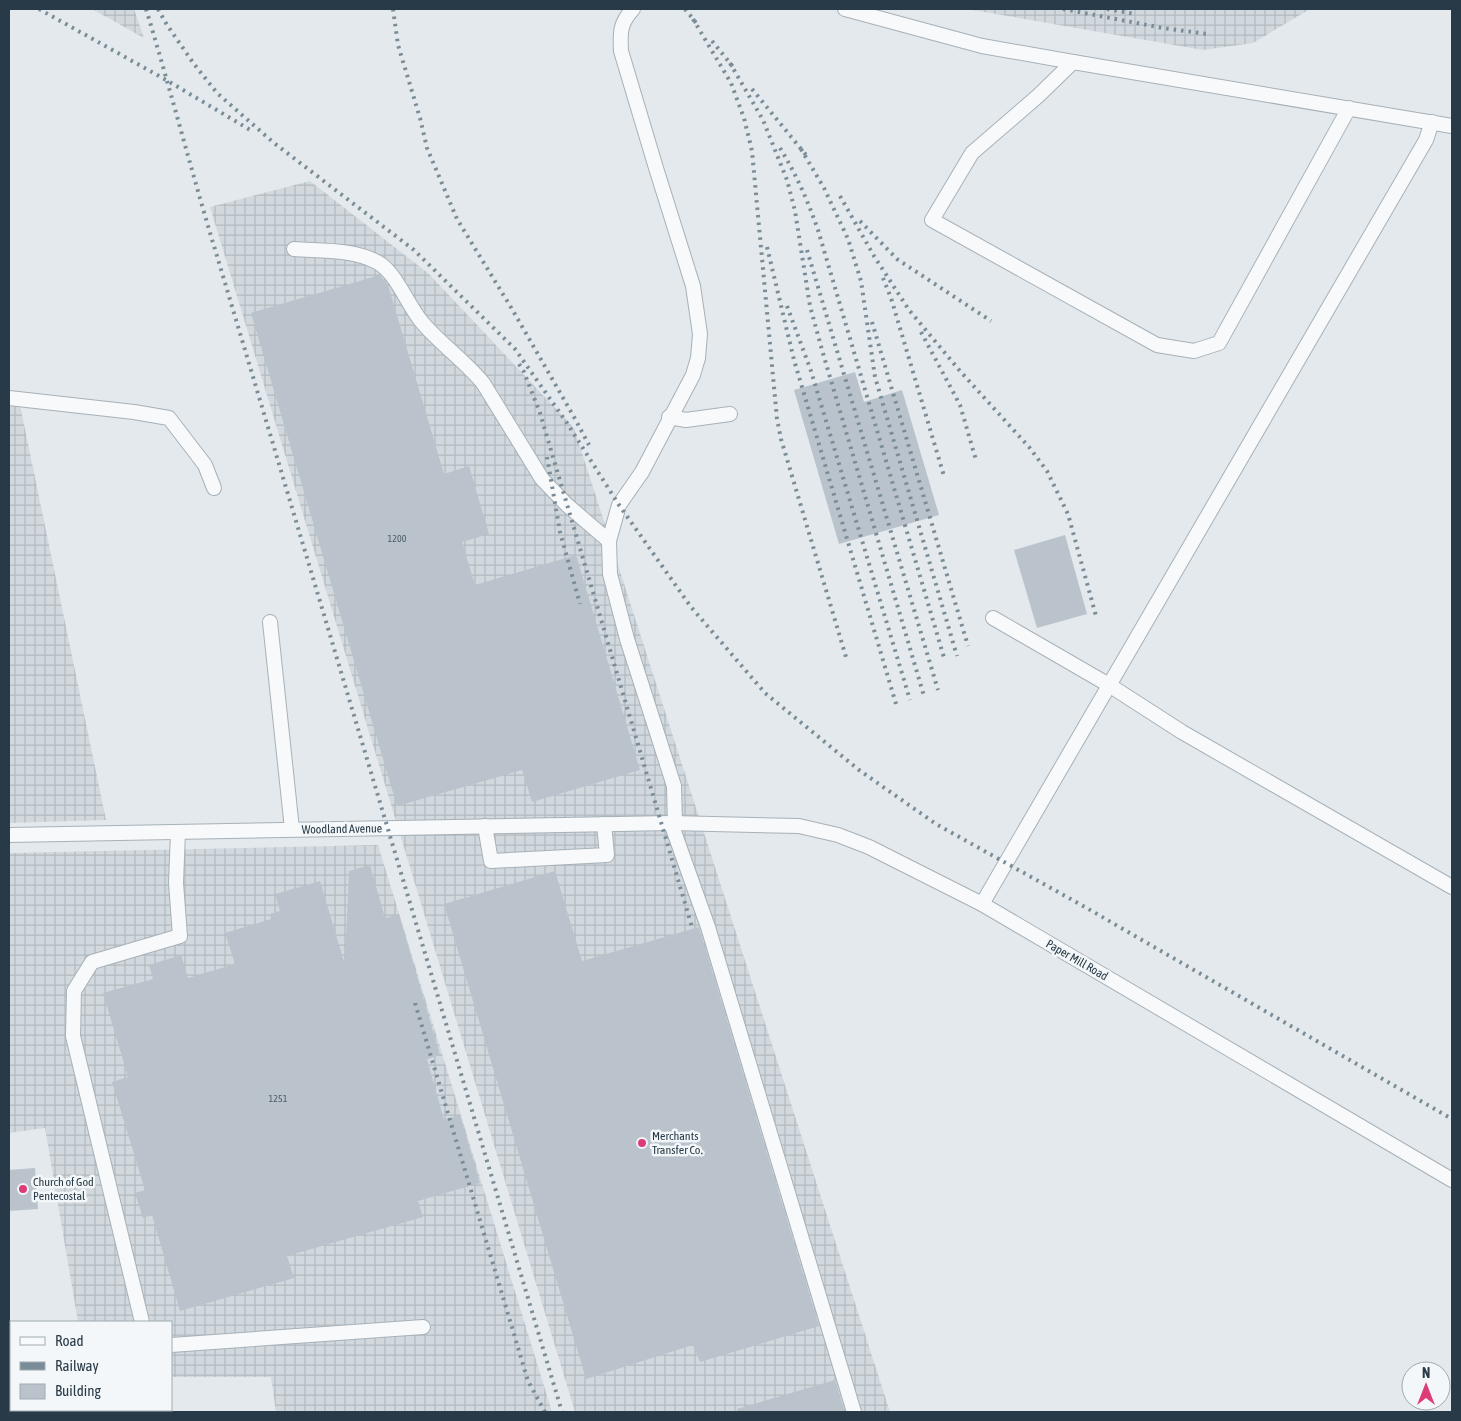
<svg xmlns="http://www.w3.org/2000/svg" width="1461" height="1421" font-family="'Asap Condensed',sans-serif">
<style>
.industrial{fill:url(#industrial-grid)}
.building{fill:#bac3cb}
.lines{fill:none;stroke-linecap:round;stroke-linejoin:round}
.minor-casing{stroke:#a7b1b8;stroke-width:16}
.minor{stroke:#f7f9fa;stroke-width:14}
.rail{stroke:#7a8c98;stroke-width:4;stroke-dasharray:2.5 5;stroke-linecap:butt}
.poi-dot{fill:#de3c76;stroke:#f3f7f9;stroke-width:2}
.labels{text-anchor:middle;stroke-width:5;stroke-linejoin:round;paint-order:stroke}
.number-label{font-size:10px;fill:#4c5c68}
.street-label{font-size:12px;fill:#283a47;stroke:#f3f7f9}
.poi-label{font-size:12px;fill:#283a47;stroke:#f3f7f9;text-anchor:start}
</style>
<defs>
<pattern id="industrial-grid" width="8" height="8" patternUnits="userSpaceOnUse" patternTransform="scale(1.25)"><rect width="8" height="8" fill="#d1d9df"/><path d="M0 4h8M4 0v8" fill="none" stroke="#b3bbc1"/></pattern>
</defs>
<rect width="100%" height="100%" fill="#e3e9ed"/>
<g class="industrial">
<path d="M92,9H134L144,38Z"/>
<path d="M967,9H1310L1253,43L1203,50Z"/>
<path d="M310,181L429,274L574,428L890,1412H575L210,207Z"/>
<path d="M9,405H20L106,820L9,823Z"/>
<path d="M378,845L552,1412H276L271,1377H171V1322H78L45,1128L9,1133V853Z"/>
</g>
<g class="building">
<path d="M380,275L388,285L444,474L469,466L489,534L462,542L475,585L576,555L640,770L532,802L522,770L397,806L251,313Z"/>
<path d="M855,372L864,402L902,390L939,515L839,544L794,390Z"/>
<path d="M1065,535L1087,614L1037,628L1014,550Z"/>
<path d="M370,865L385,918L399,914L440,1055L427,1059L444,1120L460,1115L480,1183L418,1201L423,1217L287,1256L294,1278L180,1311L152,1215L143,1218L135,1193L145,1190L112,1082L128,1077L103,993L153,979L149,965L181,955L188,978L235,964L225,933L271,919L270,914L280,911L275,894L320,881L345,965L349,871Z"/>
<path d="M555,871L582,961L699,927L819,1326L700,1362L693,1345L586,1379L444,904Z"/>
<path d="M35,1168L38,1209L9,1211V1170Z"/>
<path d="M835,1380L845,1412H737V1409Z"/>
</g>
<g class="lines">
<g class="minor-casing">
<g id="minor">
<path d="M633,9C620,23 620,32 621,51L656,168L693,286L700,334L698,358L693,375L642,472L619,505L609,541L610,574L627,639L674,786L675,823"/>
<path d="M845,9L982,46L1073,62"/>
<path d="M1349,108L1219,343L1194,351L1157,345L932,220L972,153L1038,96L1073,62L1452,126"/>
<path d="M294,249C321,251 353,249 377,262C396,272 407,304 421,321C439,343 464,360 483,383L542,479L567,505L609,541"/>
<path d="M9,398L134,412L169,418L205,465L214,488"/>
<path d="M669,417L686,420L730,414"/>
<path d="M993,618L1109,685L1182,732L1452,887"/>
<path d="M270,622L292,829"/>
<path d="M671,823L708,927L854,1412"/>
<path d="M485,826L491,861L607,855L604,824"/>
<path d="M9,835L671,823L799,826L838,835L869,847L982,904L1452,1180"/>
<path d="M982,904L1426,140L1432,122"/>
<path d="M142,1322L73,1036L74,991L92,962L180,936L176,883L178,832"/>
<path d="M171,1345L423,1327"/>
</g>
</g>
<use href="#minor" class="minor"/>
<g class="rail">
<path d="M39,9L168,81L252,131"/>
<path d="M146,9C171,91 192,174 217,256C332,642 447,1027 562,1412"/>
<path d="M158,9L167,25L194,64L217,93L274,143L414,250L515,349L567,423L619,505L691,607L765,693L859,770L936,824L1085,907L1452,1119"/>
<path d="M393,9L398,45L420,118L427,148L457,219L512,309L574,417L589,445"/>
<path d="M685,9L697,24"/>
<path d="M1063,9L1163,28L1207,34"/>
<path d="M1107,9L1135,14"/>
<path d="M693,19L731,83L744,118L752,151L777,419L781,439L846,657"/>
<path d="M712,41L734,68"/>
<path d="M730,63L763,120L787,180L795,211L810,306L822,350L924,696"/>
<path d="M752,89L806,155"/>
<path d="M780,148C796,174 808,201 818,230L945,661"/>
<path d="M801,149L824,188L848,239L861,281L875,377L957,656"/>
<path d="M840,196L874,256L909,310L960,371L1029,447L1047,471L1068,514L1096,616"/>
<path d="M860,221L897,259L991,321"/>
<path d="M767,247L794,360L896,704"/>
<path d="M807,250L938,690"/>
<path d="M883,278L891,298L944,476"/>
<path d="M787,306L811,371L910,700"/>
<path d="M872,322L968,646"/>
<path d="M921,332L960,405L976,460"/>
<path d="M519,364L524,372L540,413L692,927"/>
<path d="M547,457L560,532L580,604"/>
<path d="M415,1003L528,1381L545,1412"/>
</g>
</g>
<g class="poi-dot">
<circle cx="642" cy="1143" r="5"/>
<circle cx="23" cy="1189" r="5"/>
</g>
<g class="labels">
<g class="number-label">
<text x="397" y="542">1200</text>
<text x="278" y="1102">1251</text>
</g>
<g class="street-label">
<text transform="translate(342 829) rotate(-1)" y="4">Woodland Avenue</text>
<text transform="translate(1077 960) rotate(30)" y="4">Paper Mill Road</text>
</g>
<g class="poi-label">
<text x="652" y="1140">Merchants<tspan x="652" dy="14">Transfer Co.</tspan></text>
<text x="33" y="1186">Church of God<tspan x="33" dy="14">Pentecostal</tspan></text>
</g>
</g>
<rect width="1461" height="1421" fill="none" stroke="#283a47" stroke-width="20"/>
<rect x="10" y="1321" width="162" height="90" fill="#f3f7f9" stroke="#a2abb2"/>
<rect x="20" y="1337" width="25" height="8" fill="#f7f9fa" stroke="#a2abb2"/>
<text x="55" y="1346" font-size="15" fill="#283a47">Road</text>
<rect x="20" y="1362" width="25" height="8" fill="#7a8c98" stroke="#a2abb2"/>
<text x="55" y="1371" font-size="15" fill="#283a47">Railway</text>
<rect x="20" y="1384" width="25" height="15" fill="#bac3cb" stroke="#a2abb2"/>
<text x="55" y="1396" font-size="15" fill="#283a47">Building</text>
<g transform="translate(1426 1386)"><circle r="24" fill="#f3f7f9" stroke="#a2abb2"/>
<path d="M0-4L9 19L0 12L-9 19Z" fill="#de3c76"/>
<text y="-8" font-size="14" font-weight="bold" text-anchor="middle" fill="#283a47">N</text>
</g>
</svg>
